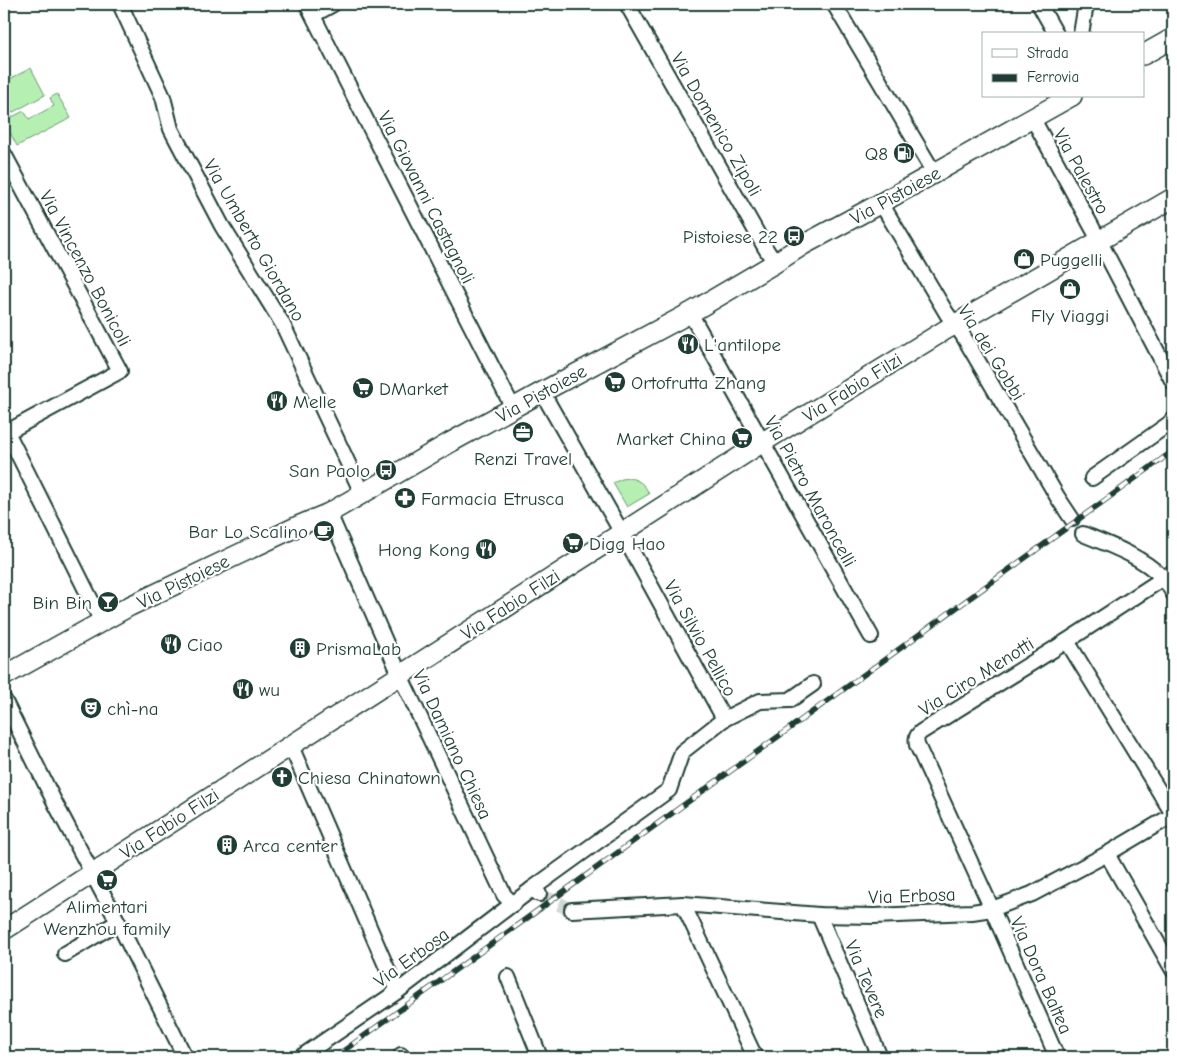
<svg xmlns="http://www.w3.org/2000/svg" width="1177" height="1061" font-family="'Comic Neue',sans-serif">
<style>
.green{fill:#b6efb2;stroke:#6a9673}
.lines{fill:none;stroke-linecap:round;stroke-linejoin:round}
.street-tunnel{stroke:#d2d8d6;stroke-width:14;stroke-dasharray:14 7;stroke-linecap:butt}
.street-casing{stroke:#1f3d34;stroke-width:18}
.secondary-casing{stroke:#1f3d34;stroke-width:22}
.street{stroke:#fff;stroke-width:14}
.secondary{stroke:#fff;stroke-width:19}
.rail-casing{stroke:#1f3d34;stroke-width:5.5}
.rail{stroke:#fff;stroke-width:4;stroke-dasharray:11;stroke-linecap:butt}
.labels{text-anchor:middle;stroke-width:4.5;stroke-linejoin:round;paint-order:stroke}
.street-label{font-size:19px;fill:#1f3d34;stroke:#fff}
.poi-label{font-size:19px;fill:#1f3d34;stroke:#fff;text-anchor:start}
</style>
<rect width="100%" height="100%" fill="#fff"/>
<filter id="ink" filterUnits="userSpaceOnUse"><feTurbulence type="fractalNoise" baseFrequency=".02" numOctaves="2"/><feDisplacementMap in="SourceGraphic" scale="10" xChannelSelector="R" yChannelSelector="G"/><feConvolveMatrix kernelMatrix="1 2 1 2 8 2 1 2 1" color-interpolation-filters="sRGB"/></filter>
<g filter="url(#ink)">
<g class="green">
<path d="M31,68L45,95L4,117V82Z"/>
<path d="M57,94L71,118L17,146L4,121L24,111L29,119L54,106L50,98Z"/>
<path d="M628,478C638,479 645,484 649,494L627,507L613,483L622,479Z"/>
</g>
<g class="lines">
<path class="street-tunnel" d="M540,895L572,910"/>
<g class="street-casing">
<g id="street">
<path d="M120,4L163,97L171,129L222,226L282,323L362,493"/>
<path d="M307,4L513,408"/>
<path d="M627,4L766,249L775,263"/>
<path d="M834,4L934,173"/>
<path d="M1039,4L1056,34"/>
<path d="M313,15L333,4"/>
<path d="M1081,34L1086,4"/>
<path d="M1033,119L1099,240L1173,382"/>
<path d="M4,154L120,371L7,432L102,622"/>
<path d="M881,203L947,314L962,334L1058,498L1072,519"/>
<path d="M690,313L871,636"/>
<path d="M1092,478L1170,423L1173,419"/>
<path d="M329,513L400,675L504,895L513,904"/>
<path d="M1083,534C1110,545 1141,556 1162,577C1167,581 1170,588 1173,593"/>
<path d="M1067,641L1173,814"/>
<path d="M4,700L55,803L118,922L185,1057"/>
<path d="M724,719L760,701L790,700L813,684"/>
<path d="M291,746L393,982L398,991"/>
<path d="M1107,854L1173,970"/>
<path d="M532,889L669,790L682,752L724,719L627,542L542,392"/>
<path d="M683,904L755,1057"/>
<path d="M572,910L683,904L819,915L874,916L972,912L992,909L1032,894L1107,854L1173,815"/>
<path d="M819,915L880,1057"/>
<path d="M65,954L118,922"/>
<path d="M508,977L540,1057"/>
<path d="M401,1055L402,1057"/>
<path d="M301,1057L398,991L532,889L539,894"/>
<path d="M1057,1057L992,909L917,745C916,739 916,736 921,732L1067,641L1173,572"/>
</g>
</g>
<g class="secondary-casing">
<g id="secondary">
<path d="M1143,55L1173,38"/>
<path d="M4,676L130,606L298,526L329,513L451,442L542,392L690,313L775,263L803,245L881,203L1072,96"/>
<path d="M4,930L763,442L947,329L1173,198"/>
</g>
</g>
<use href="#street" class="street"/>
<use href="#secondary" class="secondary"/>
<g class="rail-casing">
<path id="rail" d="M335,1057L1173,451"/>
</g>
<use href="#rail" class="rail"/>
</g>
</g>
<defs>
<g id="fuel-disc" transform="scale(1.125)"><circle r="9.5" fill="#1f3d34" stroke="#fff"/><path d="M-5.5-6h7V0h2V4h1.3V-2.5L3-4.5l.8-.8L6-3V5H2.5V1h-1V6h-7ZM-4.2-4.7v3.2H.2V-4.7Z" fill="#fff"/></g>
<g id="bus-disc" transform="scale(1.125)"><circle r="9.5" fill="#1f3d34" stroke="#fff"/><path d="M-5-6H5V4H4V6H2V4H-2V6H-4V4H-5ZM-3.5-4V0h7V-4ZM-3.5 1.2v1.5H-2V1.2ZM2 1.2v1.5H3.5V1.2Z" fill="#fff"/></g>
<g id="shop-disc" transform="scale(1.125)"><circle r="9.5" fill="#1f3d34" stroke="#fff"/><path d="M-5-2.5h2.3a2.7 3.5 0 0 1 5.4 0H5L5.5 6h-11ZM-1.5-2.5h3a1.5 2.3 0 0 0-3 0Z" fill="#fff"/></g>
<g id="restaurant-disc" transform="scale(1.125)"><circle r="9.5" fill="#1f3d34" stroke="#fff"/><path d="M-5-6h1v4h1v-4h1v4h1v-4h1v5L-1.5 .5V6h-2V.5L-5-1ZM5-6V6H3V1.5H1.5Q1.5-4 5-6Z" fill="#fff"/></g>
<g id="supermarket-disc" transform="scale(1.125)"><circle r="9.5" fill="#1f3d34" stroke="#fff"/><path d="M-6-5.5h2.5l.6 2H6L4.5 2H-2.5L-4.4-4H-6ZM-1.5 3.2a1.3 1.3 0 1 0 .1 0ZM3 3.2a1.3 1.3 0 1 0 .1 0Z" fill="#fff"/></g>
<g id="office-disc" transform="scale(1.125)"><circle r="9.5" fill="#1f3d34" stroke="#fff"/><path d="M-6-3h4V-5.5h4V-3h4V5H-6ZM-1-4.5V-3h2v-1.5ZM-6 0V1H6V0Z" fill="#fff"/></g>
<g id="pharmacy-disc" transform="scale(1.125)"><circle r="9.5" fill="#1f3d34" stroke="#fff"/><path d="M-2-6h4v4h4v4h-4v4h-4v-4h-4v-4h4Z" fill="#fff"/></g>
<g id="cafe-disc" transform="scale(1.125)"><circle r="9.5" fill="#1f3d34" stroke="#fff"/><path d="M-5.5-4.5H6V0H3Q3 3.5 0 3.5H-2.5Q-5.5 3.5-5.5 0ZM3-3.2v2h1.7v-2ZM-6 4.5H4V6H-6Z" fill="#fff"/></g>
<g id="bar-disc" transform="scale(1.125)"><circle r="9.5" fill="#1f3d34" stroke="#fff"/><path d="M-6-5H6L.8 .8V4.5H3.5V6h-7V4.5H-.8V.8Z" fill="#fff"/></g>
<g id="building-disc" transform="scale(1.125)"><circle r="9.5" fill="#1f3d34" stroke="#fff"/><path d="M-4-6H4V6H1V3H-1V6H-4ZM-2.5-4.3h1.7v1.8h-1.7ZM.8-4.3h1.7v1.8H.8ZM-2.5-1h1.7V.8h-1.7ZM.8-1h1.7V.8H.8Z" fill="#fff"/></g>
<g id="theatre-disc" transform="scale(1.125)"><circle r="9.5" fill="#1f3d34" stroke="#fff"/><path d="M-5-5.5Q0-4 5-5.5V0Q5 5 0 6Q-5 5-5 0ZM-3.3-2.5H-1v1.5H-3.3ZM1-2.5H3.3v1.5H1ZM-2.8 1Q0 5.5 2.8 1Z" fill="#fff"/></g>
<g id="church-disc" transform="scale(1.125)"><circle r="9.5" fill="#1f3d34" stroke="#fff"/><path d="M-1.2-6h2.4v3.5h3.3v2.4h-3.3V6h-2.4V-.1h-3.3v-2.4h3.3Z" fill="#fff"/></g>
</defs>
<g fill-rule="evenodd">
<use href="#fuel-disc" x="904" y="153"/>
<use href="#bus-disc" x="794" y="236"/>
<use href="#shop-disc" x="1024" y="259"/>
<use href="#shop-disc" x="1070" y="289"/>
<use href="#restaurant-disc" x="688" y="344"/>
<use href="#supermarket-disc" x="615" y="382"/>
<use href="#supermarket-disc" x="363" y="388"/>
<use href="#restaurant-disc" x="277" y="401"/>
<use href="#office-disc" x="523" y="432"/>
<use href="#supermarket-disc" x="742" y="438"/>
<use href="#bus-disc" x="386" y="470"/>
<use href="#pharmacy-disc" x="405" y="498"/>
<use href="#cafe-disc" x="324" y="531"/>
<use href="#supermarket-disc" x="573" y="543"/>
<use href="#restaurant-disc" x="486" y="549"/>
<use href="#bar-disc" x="108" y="602"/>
<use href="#restaurant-disc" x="171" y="644"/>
<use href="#building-disc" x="300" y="648"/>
<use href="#restaurant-disc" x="243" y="689"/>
<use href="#theatre-disc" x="91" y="708"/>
<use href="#church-disc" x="282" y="777"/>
<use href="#building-disc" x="227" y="845"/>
<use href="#supermarket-disc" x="107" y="880"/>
</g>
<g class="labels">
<g class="street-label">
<text transform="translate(717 124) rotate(60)" y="7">Via Domenico Zipoli</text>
<text transform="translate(1082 171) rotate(61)" y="7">Via Palestro</text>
<text transform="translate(895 195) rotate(-29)" y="7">Via Pistoiese</text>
<text transform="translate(427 197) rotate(63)" y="7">Via Giovanni Castagnoli</text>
<text transform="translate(255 240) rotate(60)" y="7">Via Umberto Giordano</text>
<text transform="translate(86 268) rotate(62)" y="7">Via Vincenzo Bonicoli</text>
<text transform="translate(992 352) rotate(58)" y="7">Via dei Gobbi</text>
<text transform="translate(852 387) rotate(-32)" y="7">Via Fabio Filzi</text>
<text transform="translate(541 393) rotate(-29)" y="7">Via Pistoiese</text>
<text transform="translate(811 491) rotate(61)" y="7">Via Pietro Maroncelli</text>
<text transform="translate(183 581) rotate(-26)" y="7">Via Pistoiese</text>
<text transform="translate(510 604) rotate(-33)" y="7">Via Fabio Filzi</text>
<text transform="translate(701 638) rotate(61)" y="7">Via Silvio Pellico</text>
<text transform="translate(976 676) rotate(-32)" y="7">Via Ciro Menotti</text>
<text transform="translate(453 744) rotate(65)" y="7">Via Damiano Chiesa</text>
<text transform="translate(169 823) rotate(-33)" y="7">Via Fabio Filzi</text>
<text transform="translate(912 895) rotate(-2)" y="7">Via Erbosa</text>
<text transform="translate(411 957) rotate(-36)" y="7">Via Erbosa</text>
<text transform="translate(1042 975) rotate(66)" y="7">Via Dora Baltea</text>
<text transform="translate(867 979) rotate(67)" y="7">Via Tevere</text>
</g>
<g class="poi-label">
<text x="888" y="160" text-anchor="end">Q8</text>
<text x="778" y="243" text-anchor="end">Pistoiese 22</text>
<text x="1040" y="266">Puggelli</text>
<text x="1070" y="322" text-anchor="middle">Fly Viaggi</text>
<text x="704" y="351">L'antilope</text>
<text x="631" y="389">Ortofrutta Zhang</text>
<text x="379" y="395">DMarket</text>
<text x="293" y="408">Melle</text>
<text x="726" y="445" text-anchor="end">Market China</text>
<text x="523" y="465" text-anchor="middle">Renzi Travel</text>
<text x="370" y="477" text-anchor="end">San Paolo</text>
<text x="421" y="505">Farmacia Etrusca</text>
<text x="308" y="538" text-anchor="end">Bar Lo Scalino</text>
<text x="589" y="550">Digg Hao</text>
<text x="470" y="556" text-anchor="end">Hong Kong</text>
<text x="92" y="609" text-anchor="end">Bin Bin</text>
<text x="187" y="651">Ciao</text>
<text x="316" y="655">PrismaLab</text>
<text x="259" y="696">wu</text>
<text x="107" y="715">chì-na</text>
<text x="298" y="784">Chiesa Chinatown</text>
<text x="243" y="852">Arca center</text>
<text x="107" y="913" text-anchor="middle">Alimentari<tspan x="107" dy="22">Wenzhou family</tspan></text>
</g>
</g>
<rect width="1177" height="1061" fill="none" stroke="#fff" stroke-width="20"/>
<rect x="10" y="10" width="1157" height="1041" fill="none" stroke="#1f3d34" stroke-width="2" filter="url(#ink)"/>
<rect x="982" y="32" width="162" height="65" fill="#ffffff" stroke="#a5b1ae"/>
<rect x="992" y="49" width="25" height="8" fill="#ffffff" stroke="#a5b1ae"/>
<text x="1027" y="58" font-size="15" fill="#1f3d34">Strada</text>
<rect x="992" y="74" width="25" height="8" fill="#1f3d34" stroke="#a5b1ae"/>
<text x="1027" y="82" font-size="15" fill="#1f3d34">Ferrovia</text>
</svg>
